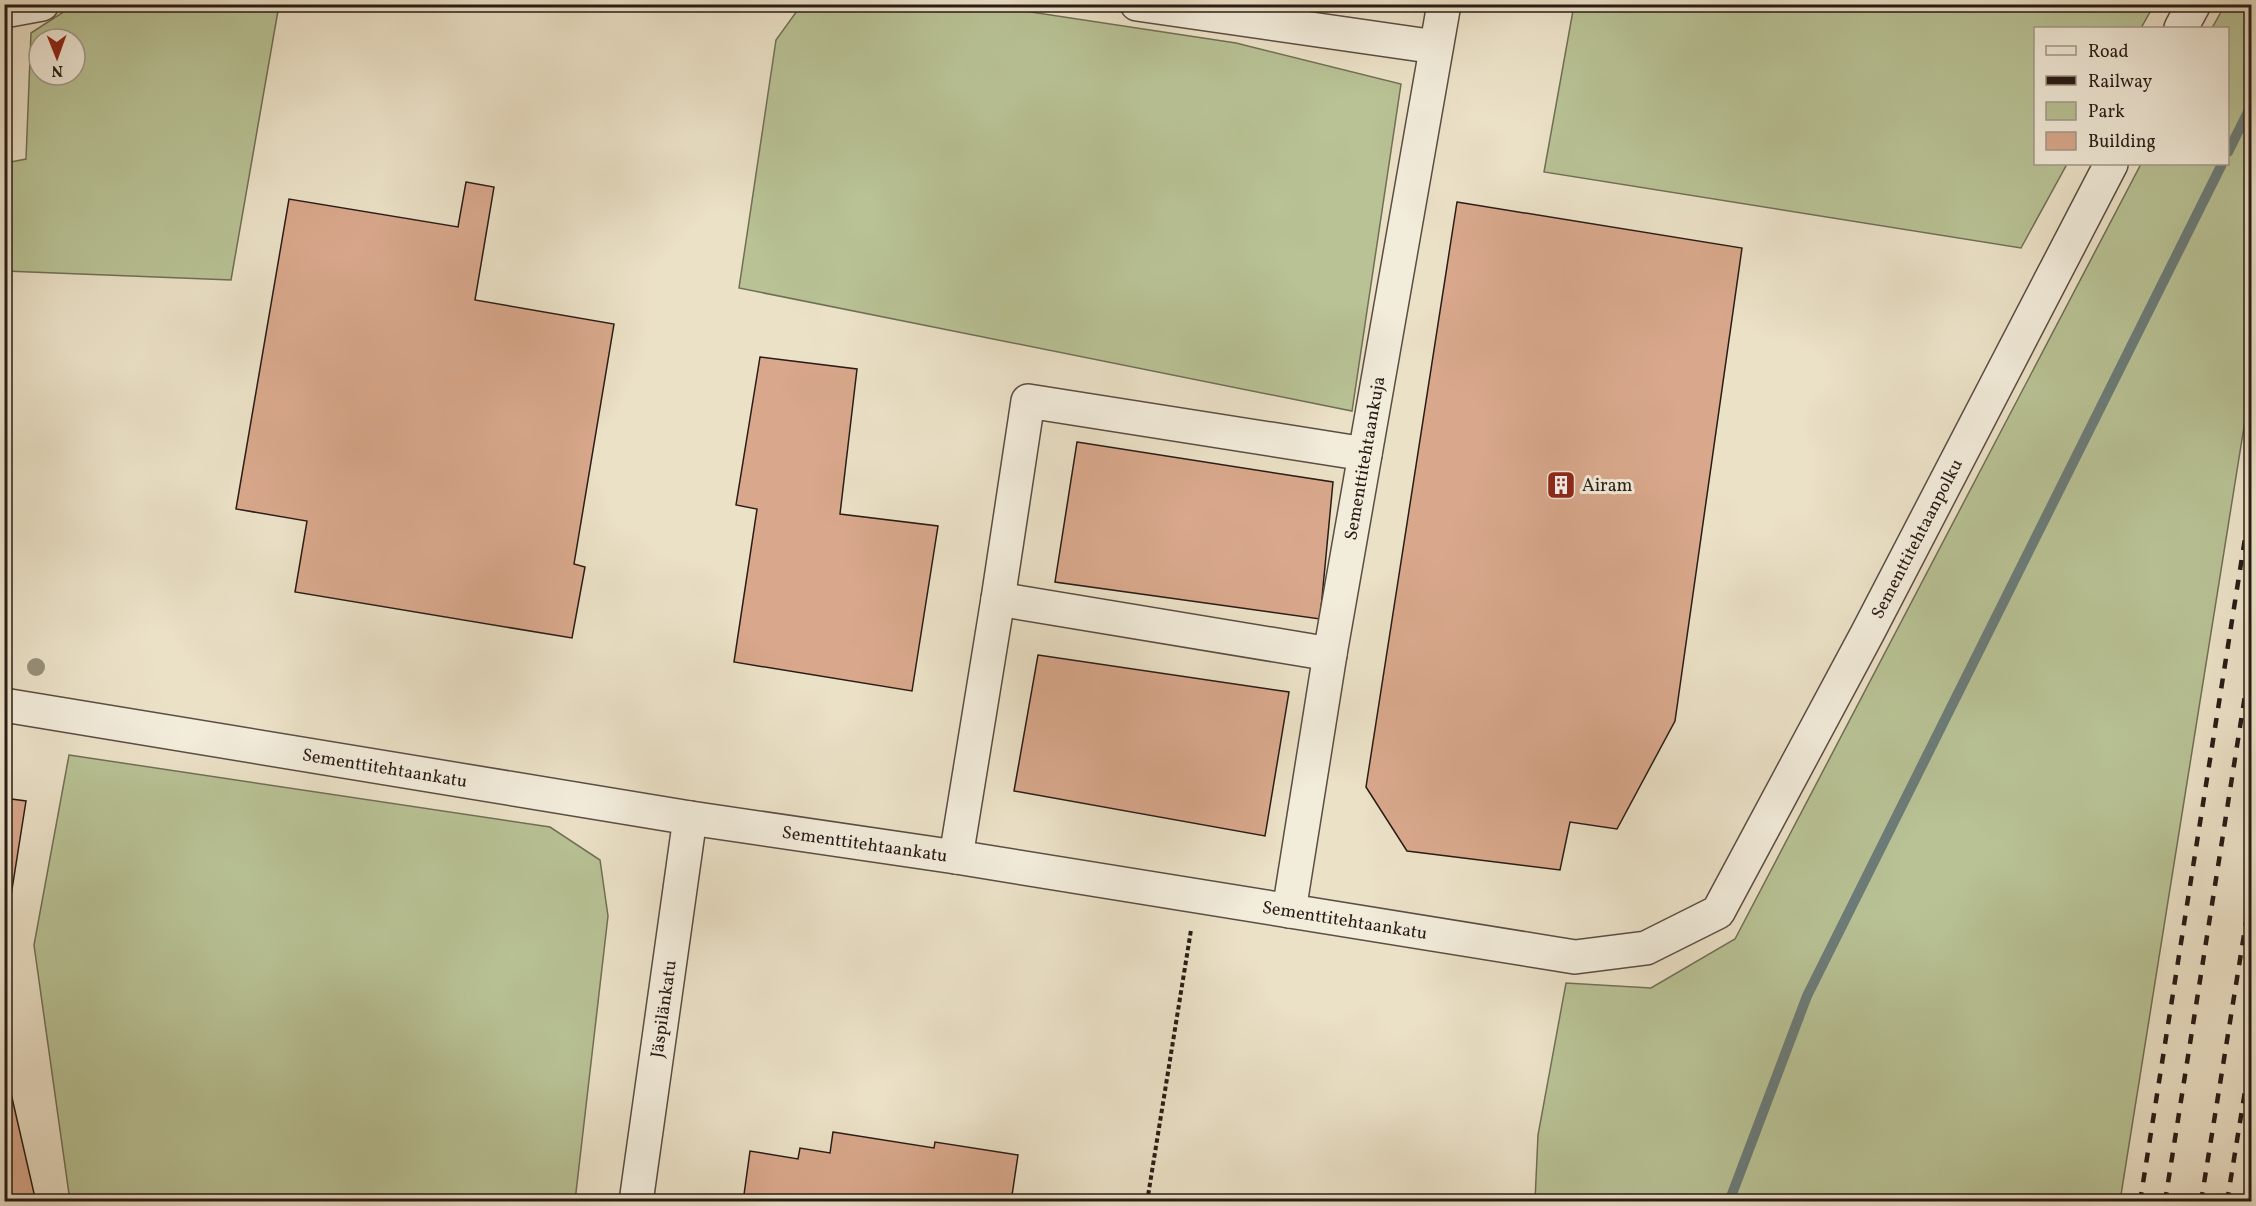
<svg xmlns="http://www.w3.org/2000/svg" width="2256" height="1206" font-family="Vollkorn,serif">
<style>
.green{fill:#b8c295;stroke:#706f56;stroke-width:1.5;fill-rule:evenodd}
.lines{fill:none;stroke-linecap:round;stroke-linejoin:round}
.stream{stroke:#6c7c79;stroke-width:10}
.building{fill:#d9a88c;stroke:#291c17;stroke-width:1.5}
.minor-casing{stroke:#5a4d43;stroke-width:36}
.path{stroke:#291c17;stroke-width:4;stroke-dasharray:4.5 3;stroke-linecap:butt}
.minor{stroke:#f2ecdb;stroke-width:33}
.rail{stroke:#291c17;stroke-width:4.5;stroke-dasharray:10 10;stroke-linecap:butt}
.tree{fill:#98907b}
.labels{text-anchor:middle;stroke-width:6;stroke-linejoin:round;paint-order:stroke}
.street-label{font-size:18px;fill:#291c17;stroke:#f2ecdb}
.poi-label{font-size:18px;fill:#291c17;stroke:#f2ecdb;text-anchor:start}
</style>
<rect width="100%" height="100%" fill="#ebe1c7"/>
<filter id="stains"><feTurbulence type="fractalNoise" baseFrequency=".00333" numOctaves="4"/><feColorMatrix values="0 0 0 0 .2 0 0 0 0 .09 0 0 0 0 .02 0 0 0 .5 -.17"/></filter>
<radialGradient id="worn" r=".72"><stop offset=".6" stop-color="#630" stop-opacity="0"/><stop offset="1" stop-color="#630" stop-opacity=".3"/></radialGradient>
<g class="green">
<path d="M802,4L984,5L1236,43L1401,84L1352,411L739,288L776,40Z"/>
<path d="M74,5H279L231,280L5,271V163L26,159L31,33ZM39,39H75V75H39Z"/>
<path d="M1574,5V4L2154,5L2141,28H2036V164H2067L2021,248L1544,172Z"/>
<path d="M2225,5H2251V383L2120,1201H1535L1538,1135L1566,983L1651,988L1735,939L2141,164H2228V28H2212Z"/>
<path d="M69,755L550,827L600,860L608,916L575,1201H70L34,945Z"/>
</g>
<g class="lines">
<g class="stream">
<path d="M2228,152L2252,104"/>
<path d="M1729,1202L1807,996L2222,164"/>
</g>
</g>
<g class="building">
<path d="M466,182L494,187L475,300L614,324L574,564L585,567L572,638L295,592L307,521L236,509L289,199L458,227Z"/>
<path d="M1457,202L1742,248L1675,721L1617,829L1570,822L1560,870L1407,851L1366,787Z"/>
<path d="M760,357L857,369L840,514L938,526L912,691L734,662L757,509L736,505Z"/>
<path d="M1077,442L1333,482L1320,619L1055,582Z"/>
<path d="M1038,655L1289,692L1265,836L1014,791Z"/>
<path d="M4,798L26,801L4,940Z"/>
<path d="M4,1063L36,1202H4Z"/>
<path d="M833,1132L934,1148L935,1142L1018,1155L1011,1202H743L750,1151L798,1159L800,1148L830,1153Z"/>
</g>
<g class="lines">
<g class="minor-casing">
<g id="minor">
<path d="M1137,4L1436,47"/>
<path d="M4,11L42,4"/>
<path d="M2181,28L2194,4"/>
<path d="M998,599L1028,401L1365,454"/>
<path id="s1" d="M4,705L690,818L956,857L1544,952L1575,957L1646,948L1718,912L1867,634L2111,164"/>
<path d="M956,857L998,599L1330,654"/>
<path id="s2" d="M1289,911L1330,654L1444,4"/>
<path id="s3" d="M636,1202L690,818"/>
</g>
</g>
<path class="path" d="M1147,1202L1191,930"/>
<use href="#minor" class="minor"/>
<g class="rail">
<path d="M2140,1202L2252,494"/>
<path d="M2165,1202L2252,651"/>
<path d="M2201,1202L2252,885"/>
<path d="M2227,1202L2252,1048"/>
<path d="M2251,1202L2252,1196"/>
</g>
</g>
<circle class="tree" cx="36" cy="667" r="9"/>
<defs>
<g id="building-square" transform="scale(1.5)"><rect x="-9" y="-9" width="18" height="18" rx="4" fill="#8f2418" stroke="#f2ecdb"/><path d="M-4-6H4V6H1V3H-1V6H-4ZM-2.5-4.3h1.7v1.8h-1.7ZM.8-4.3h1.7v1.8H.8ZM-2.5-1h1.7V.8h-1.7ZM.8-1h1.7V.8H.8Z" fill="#fff"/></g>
</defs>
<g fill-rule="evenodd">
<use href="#building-square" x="1561" y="485"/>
</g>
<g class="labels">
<g class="street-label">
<text dy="6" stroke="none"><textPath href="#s2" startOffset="459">Sementtitehtaankuja</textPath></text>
<text dy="6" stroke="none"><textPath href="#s1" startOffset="2166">Sementtitehtaanpolku</textPath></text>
<text dy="6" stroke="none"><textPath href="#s1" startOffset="386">Sementtitehtaankatu</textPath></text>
<text dy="6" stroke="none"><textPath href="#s1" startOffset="872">Sementtitehtaankatu</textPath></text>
<text dy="6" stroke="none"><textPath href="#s1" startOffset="1358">Sementtitehtaankatu</textPath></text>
<text dy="6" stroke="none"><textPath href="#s3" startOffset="195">Jäspilänkatu</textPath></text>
</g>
<g class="poi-label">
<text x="1582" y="491">Airam</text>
</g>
</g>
<rect width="2256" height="1206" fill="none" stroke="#ebe1c7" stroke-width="24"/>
<rect x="6" y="6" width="2244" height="1194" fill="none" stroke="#291c17" stroke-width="3"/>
<rect x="12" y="12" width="2232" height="1182" fill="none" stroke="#291c17" stroke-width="1.5"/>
<rect x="2034" y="27" width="195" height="138" fill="#f2ecdb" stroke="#a2998d" stroke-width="1.5"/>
<rect x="2046" y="46" width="30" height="9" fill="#f2ecdb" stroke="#a2998d" stroke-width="1.5"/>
<text x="2088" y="57" font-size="18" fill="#291c17">Road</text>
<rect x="2046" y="76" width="30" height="9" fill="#291c17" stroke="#a2998d" stroke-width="1.5"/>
<text x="2088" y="87" font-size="18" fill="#291c17">Railway</text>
<rect x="2046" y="102" width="30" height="18" fill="#b8c295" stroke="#a2998d" stroke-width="1.5"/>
<text x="2088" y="117" font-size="18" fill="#291c17">Park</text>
<rect x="2046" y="132" width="30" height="18" fill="#d9a88c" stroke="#a2998d" stroke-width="1.5"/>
<text x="2088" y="147" font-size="18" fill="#291c17">Building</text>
<g transform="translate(57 57) rotate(179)"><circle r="28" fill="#f2ecdb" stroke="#a2998d" stroke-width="1.5"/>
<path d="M0-4.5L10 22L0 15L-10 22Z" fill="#8f2418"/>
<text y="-9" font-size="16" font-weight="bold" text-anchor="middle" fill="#291c17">N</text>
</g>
<rect width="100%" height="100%" filter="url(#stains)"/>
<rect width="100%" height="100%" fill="url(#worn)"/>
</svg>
